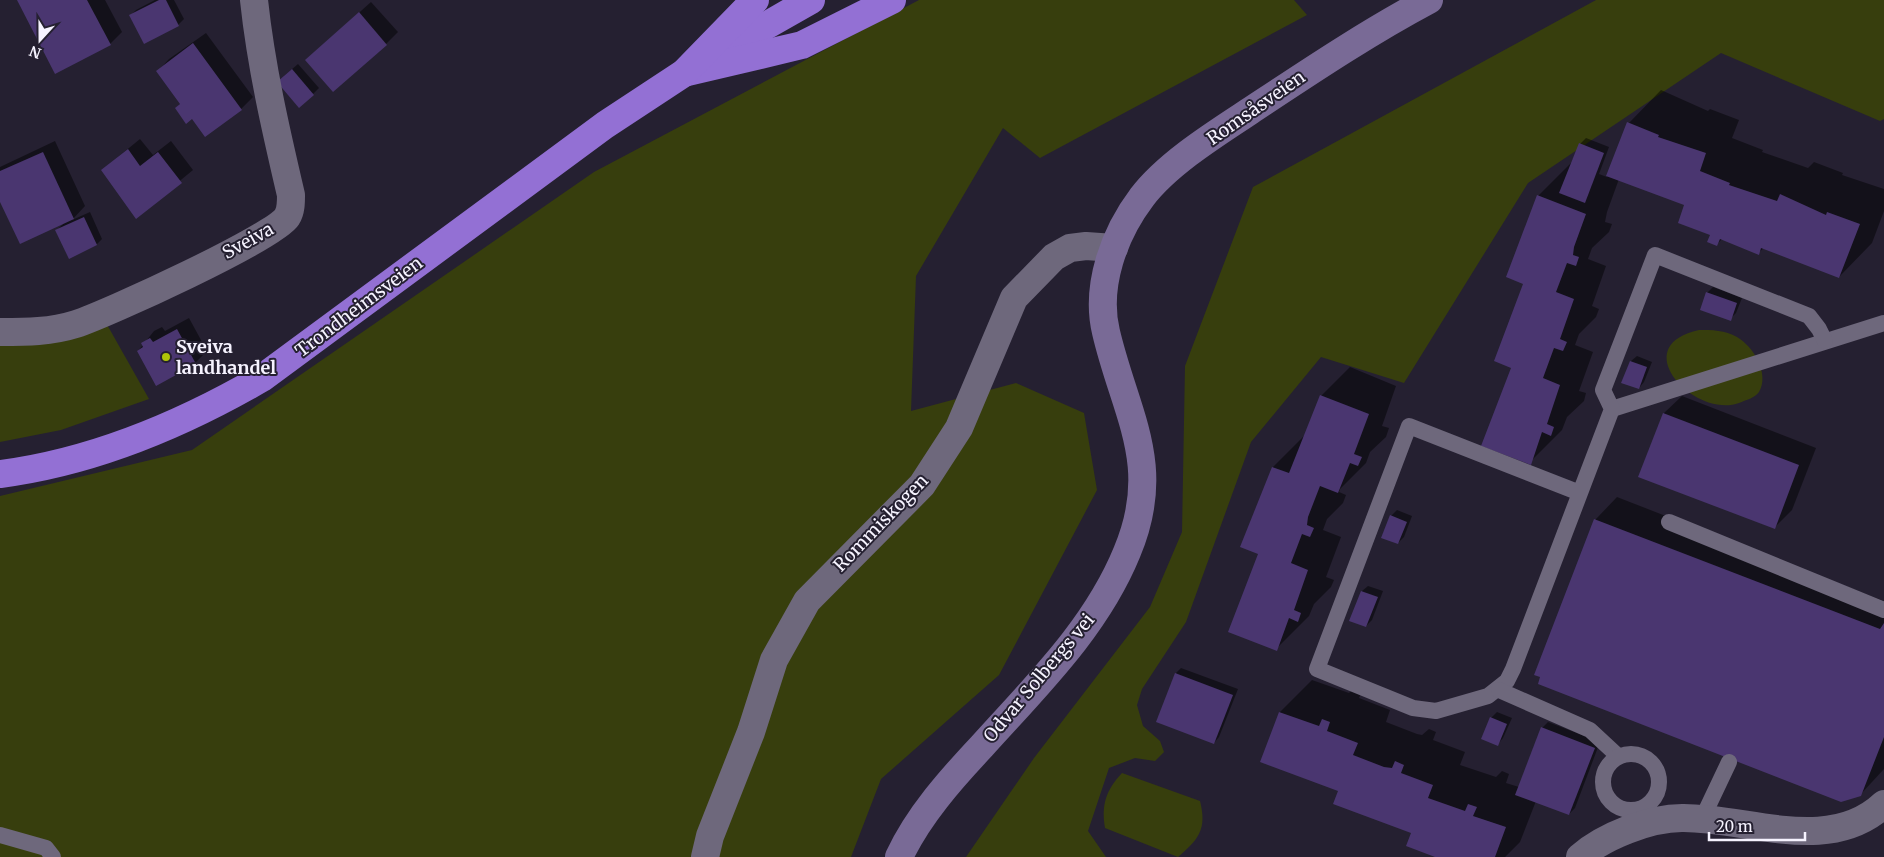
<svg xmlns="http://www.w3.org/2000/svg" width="1884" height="857" font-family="Merriweather,serif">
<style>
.green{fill:#373e0d}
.shadow{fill:#0007}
.building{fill:#4a3670}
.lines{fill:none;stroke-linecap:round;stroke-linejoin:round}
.lane{stroke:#6e687c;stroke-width:16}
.street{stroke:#6e687c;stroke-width:28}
.secondary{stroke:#796a96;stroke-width:28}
.highway{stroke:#9370d4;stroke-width:28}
.poi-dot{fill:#afc507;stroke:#252031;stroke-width:2}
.labels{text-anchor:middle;stroke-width:4;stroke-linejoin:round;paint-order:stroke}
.street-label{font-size:18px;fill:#f6f3ff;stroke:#252031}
.poi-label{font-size:18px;font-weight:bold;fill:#f6f3ff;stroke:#252031;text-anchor:start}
</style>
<rect width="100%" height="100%" fill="#252031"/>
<g class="green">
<path d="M919,0H1294L1307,15L1040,158L1003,128L916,276L911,411L1016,383L1084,413L1097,490L999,675L881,779L851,857H0V496L192,450L594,172Z"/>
<path d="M1596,0H1884V119L1880,121L1721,53L1528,183L1404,383L1321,357L1251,442L1186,622L1142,689L1137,705L1143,726L1160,741L1164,752L1155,761L1135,758L1109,768L1088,831L1106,857H966L1034,758L1150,607L1182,532L1185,366L1253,187Z"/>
<path d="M101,314L149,399L61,430L0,442V332Z"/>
<path d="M1699,330C1712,330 1725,330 1737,337C1753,346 1770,374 1759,392C1755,398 1746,400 1739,403C1695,419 1625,346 1699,330Z"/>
<path d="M1122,773L1200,801C1207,829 1199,839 1178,857L1105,828C1101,805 1106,790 1122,773Z"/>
</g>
<g class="shadow">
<path d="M18,0H105L122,32L110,44Z"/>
<path d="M155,0H174L184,19L178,25L130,16L136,10Z"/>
<path d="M371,2L398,32L386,44L306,60Z"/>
<path d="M206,33L253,97L241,109L192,118L176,108L181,103L158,71L169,59Z"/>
<path d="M298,64L319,88L313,94L284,76Z"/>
<path d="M1661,90L1708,111L1710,109L1739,120L1732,138L1763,150L1762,152L1808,168L1814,162L1843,173L1842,175L1884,189V211L1872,243L1839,277L1764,248L1758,253L1723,238L1716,245L1711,235L1686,205L1619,179L1607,212L1605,222L1612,224L1609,232L1592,248L1588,259L1606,266L1592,306L1599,309L1596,317L1579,334L1575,345L1593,352L1579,391L1586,393L1584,401L1567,417L1562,430L1529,463L1512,367L1538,196L1571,163L1580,144L1586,138L1609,147L1599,174L1607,177L1628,124Z"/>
<path d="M140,139L153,155L171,141L193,170L136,217L102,170Z"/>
<path d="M55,141L85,206L72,220L90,212L102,239L97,244L57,230L64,223L0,199V167Z"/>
<path d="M1713,287L1742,298L1736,313L1730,319L1707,293Z"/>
<path d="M189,318L207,351L195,363L138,351L154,331L162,327L165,331Z"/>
<path d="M1637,356L1652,362L1644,382L1639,388L1631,361Z"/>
<path d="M1350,367L1396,386L1382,426L1389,428L1386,437L1370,452L1366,463L1340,489L1339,492L1346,495L1343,503L1327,519L1323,530L1341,537L1326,577L1334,580L1331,587L1314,604L1309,616L1276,649L1260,553L1273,467L1306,434L1321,396Z"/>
<path d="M1682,396L1816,448L1792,510L1774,528L1640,476L1664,413Z"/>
<path d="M1617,497L1884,601V769L1860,795L1535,674L1596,519Z"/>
<path d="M1397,510L1412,516L1404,537L1398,543L1391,516Z"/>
<path d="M1368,586L1383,591L1372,620L1366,626L1362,591Z"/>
<path d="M1181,668L1238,689L1219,737L1214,743L1176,673Z"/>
<path d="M1312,680L1349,693L1356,686L1363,689L1359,698L1390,710L1386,722L1417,734L1422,735L1429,729L1436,732L1433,740L1465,752L1460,765L1496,777L1502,771L1509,774L1506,783L1519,787L1542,728L1548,722L1600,742L1575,808L1569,814L1536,801L1520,842L1505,857H1438L1412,832L1339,791L1279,713Z"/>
<path d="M1497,712L1512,718L1503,738L1498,744L1491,718Z"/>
</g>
<g class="building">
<path d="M17,0H87L111,45L55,74Z"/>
<path d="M159,0H166L179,26L144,44L129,15Z"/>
<path d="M359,12L387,45L333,92L305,60Z"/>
<path d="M193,43L242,110L205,137L192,119L186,124L175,108L180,104L156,71Z"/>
<path d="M292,69L314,95L299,108L277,82Z"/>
<path d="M1627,122L1659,135L1658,137L1706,153L1700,171L1730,183L1729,185L1777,201L1780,194L1826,215L1827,212L1860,224L1839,278L1761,248L1759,255L1720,239L1717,246L1707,242L1710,235L1678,223L1684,205L1606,176Z"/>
<path d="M1579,143L1604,153L1585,203L1559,193Z"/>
<path d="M128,149L140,166L158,152L182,183L136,219L101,170Z"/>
<path d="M43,152L74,219L20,244L0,202V171Z"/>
<path d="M1537,195L1586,214L1574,247L1573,255L1579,257L1576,266L1567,263L1556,292L1574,299L1560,339L1567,342L1563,351L1554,348L1543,378L1560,385L1547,424L1554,427L1551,436L1542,432L1531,465L1481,446L1511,368L1494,361L1523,284L1506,277Z"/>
<path d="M84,217L97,245L69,259L55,230Z"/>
<path d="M1706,292L1737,303L1731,321L1700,310Z"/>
<path d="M177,329L196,364L156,386L137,351L143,347L141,343L150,338L153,342Z"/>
<path d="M1630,361L1647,367L1639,389L1621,383Z"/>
<path d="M1320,395L1369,414L1354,454L1362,457L1358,466L1350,463L1338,493L1320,486L1308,517L1307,525L1314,528L1310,537L1302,534L1291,563L1308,570L1294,610L1301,613L1298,622L1289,618L1277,651L1228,632L1258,554L1240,547L1272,467L1289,473Z"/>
<path d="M1663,413L1799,465L1775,529L1638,477Z"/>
<path d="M1390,515L1407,522L1398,544L1381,538Z"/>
<path d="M1594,519L1880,629L1884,623V737L1861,796L1841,802L1538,684L1540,677L1534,675Z"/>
<path d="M1361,591L1378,597L1366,627L1349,621Z"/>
<path d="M1175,673L1233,695L1214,744L1156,722Z"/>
<path d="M1279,712L1319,726L1322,719L1330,722L1327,731L1358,743L1353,755L1384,767L1392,768L1395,761L1404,765L1401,773L1433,785L1428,798L1465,811L1468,804L1477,807L1473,816L1506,827L1495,857H1435L1406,846L1411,833L1333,804L1338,791L1260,762Z"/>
<path d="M1490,717L1507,724L1498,746L1481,739Z"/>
<path d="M1541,727L1595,748L1569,815L1515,795Z"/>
</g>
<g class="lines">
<g class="lane">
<path d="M1612,409L1884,323"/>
<path d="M1580,493L1409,426L1317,669L1413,708L1436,711L1488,696L1507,681L1513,669L1612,409L1603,390L1655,255L1809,316L1819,329L1825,341"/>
<path d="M1669,522L1884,610"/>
<path d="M1499,690L1590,730L1618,756"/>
<circle cx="1631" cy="782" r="28"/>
<path d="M1702,819L1729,762"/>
<path d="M0,835L46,848L53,857"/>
</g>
<g class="street">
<path d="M0,332C26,332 51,332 76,324C105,315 275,237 287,217C291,211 291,202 291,195C276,131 261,66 254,0"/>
<path d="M705,857L710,836L751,732L774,660L807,601L922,485L959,428L1014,298L1054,257L1070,248L1086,246L1114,248"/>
<path d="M1580,857C1604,836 1650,818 1682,818C1747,817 1829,856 1884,804"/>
</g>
<path class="secondary" d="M899,857C918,816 951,779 982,746C1036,686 1096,628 1127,552C1164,464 1125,414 1106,332C1095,286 1114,234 1142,197C1167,164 1215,134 1250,111C1309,72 1367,33 1429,0"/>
<g class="highway">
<path d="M713,56L811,0"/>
<path d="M684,73L802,45L892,0"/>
<path d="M0,474C93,462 181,425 262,378L605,125L684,73L755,0"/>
</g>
</g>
<circle class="poi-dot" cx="166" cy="357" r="5"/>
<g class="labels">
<g class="street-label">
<text transform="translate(1256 108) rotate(-35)" y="6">Romsåsveien</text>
<text transform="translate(248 241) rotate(-29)" y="6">Sveiva</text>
<text transform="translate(359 307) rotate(-37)" y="6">Trondheimsveien</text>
<text transform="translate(881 523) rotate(-46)" y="6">Rommiskogen</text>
<text transform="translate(1039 678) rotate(-50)" y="6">Odvar Solbergs vei</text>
</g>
<g class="poi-label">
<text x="176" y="353">Sveiva<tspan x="176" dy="21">landhandel</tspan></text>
</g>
</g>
<g transform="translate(40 40) rotate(201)" stroke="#252031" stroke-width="4" paint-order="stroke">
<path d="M0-4L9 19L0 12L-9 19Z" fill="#f6f3ff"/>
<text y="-8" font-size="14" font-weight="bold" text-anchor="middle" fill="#f6f3ff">N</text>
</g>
<path d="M1709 832v8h96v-8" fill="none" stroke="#f6f3ff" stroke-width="2.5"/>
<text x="1716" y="832" font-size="15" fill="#f6f3ff" stroke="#252031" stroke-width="4" paint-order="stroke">20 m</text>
</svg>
